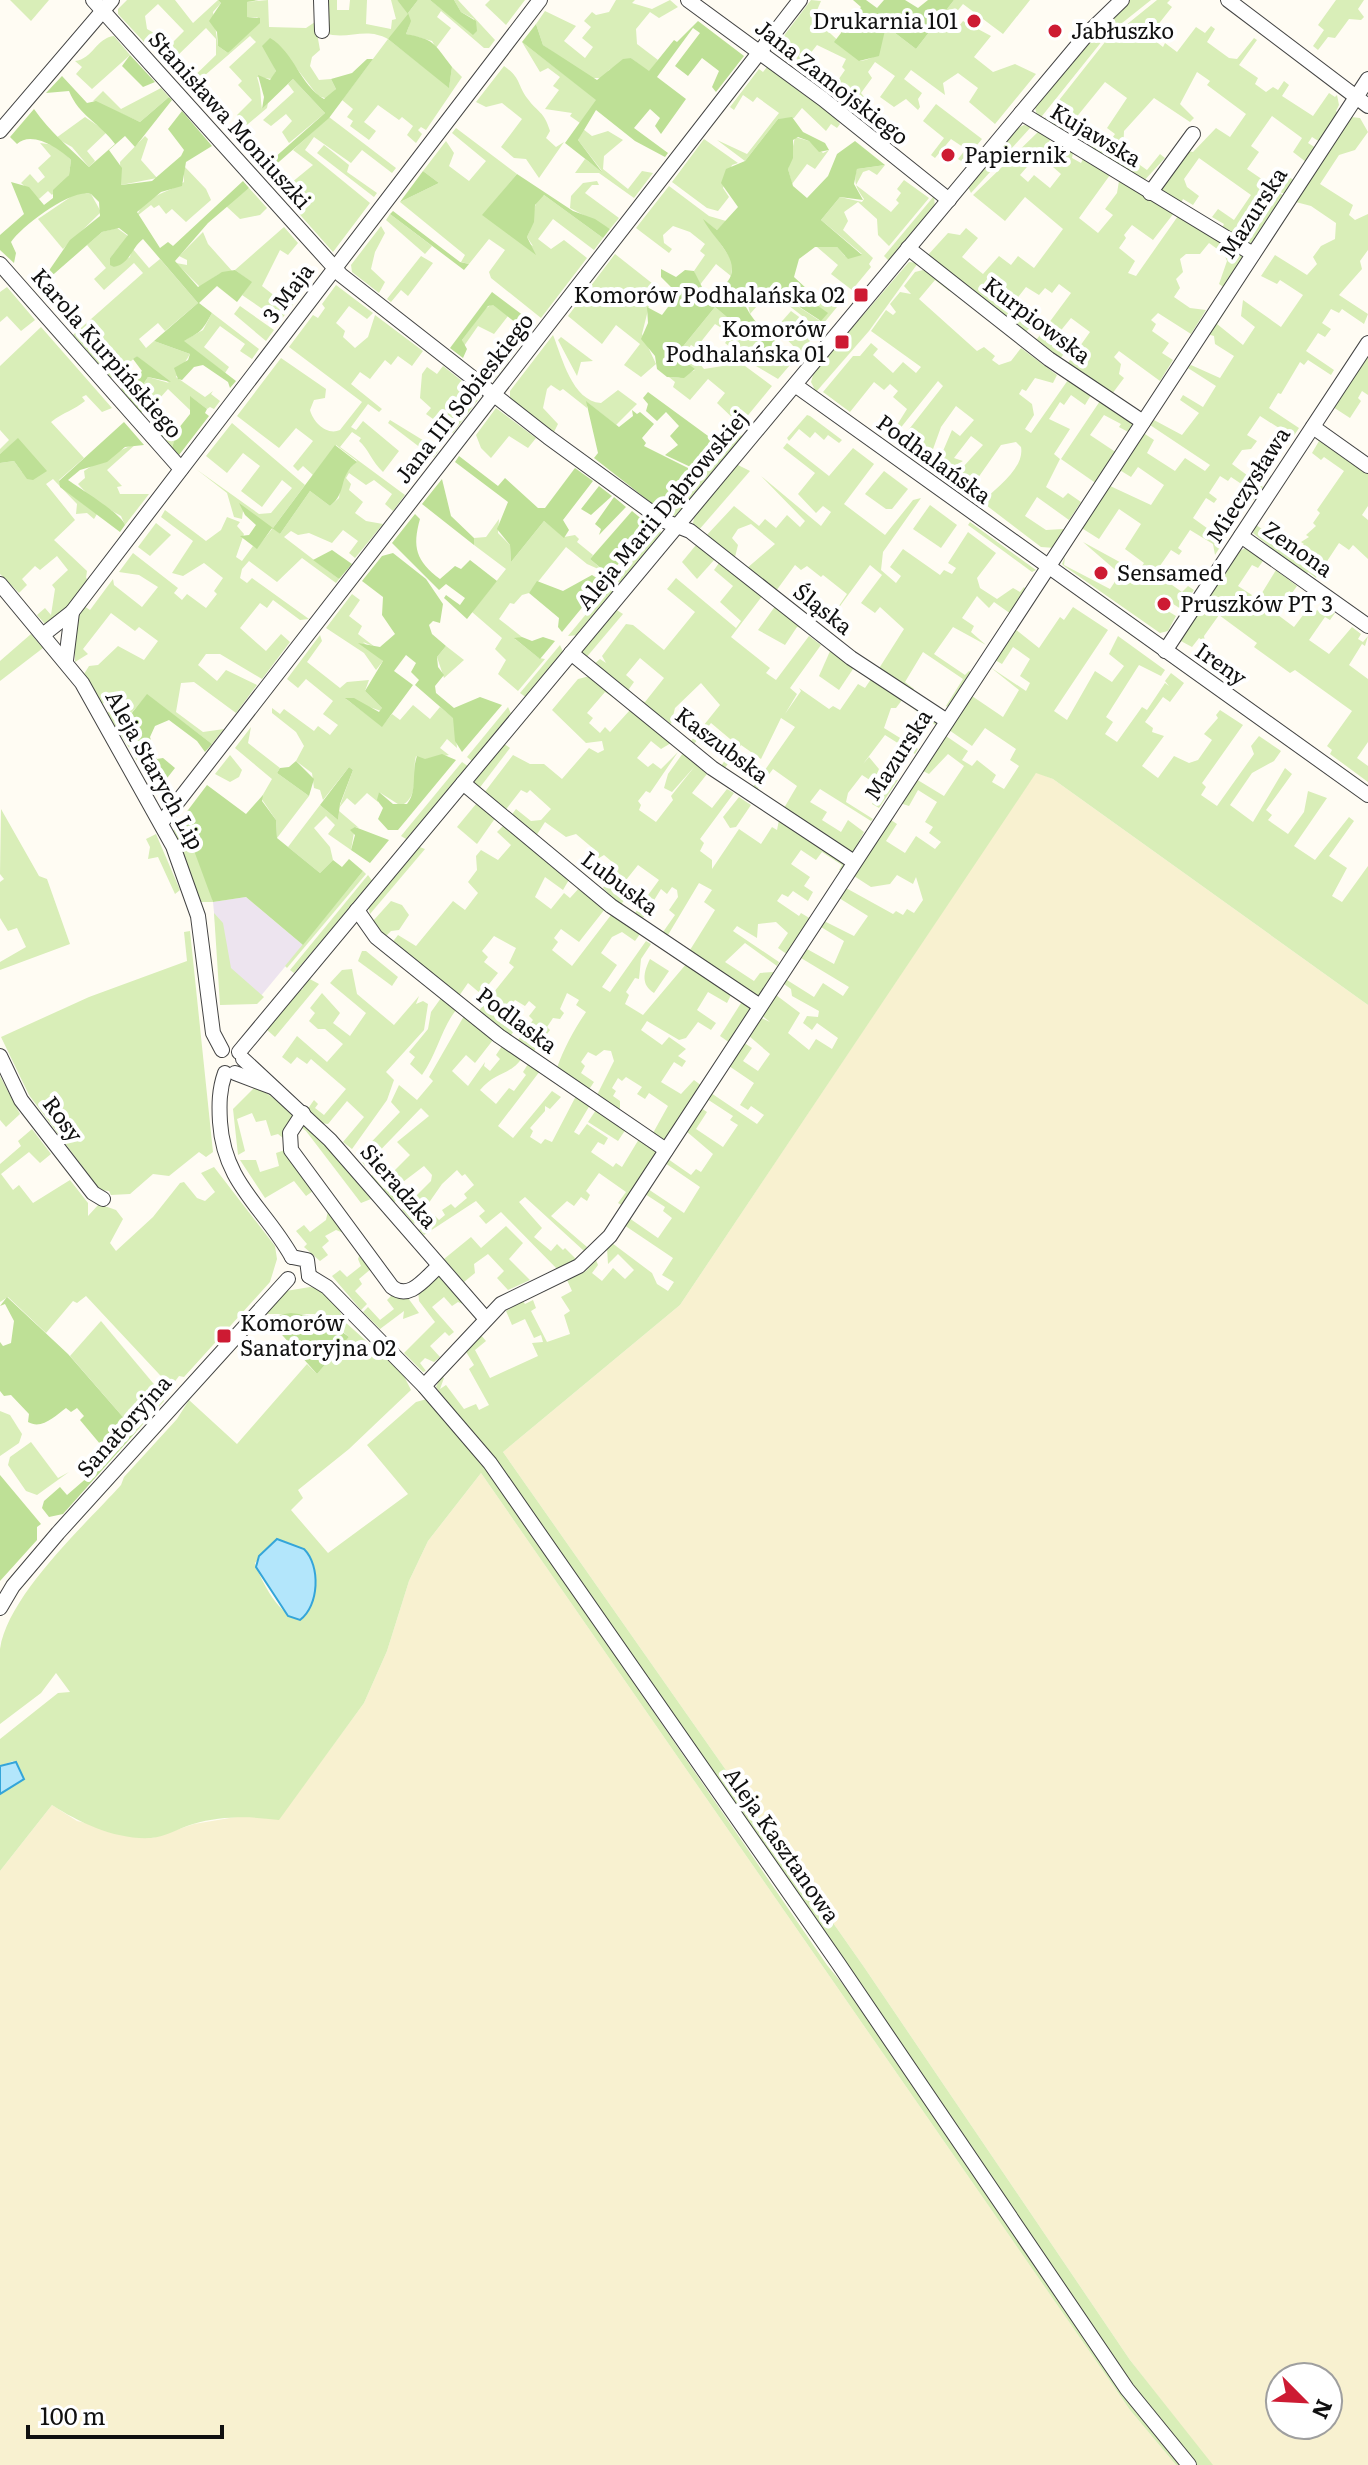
<svg xmlns="http://www.w3.org/2000/svg" width="1368" height="2465" font-family="Literata,serif">
<style>
.industrial{fill:#ede4ef}
.farmland{fill:#f8f1d0;fill-rule:evenodd}
.green{fill:#d9eeb8;fill-rule:evenodd}
.forest{fill:#bee096}
.water{fill:#b3e6fb;stroke:#34a5d9;stroke-width:2}
.lines{fill:none;stroke-linecap:round;stroke-linejoin:round}
.minor-casing{stroke:#434343;stroke-width:16}
.minor{stroke:#fff;stroke-width:14}
.poi-dot{fill:#cd1b33;stroke:#fff;stroke-width:3}
.labels{text-anchor:middle;stroke-width:8;stroke-linejoin:round;paint-order:stroke}
.poi-label{font-size:22px;fill:#101010;stroke:#fff;text-anchor:start}
.street-label{font-size:22px;fill:#101010;stroke:#fff}
</style>
<rect width="100%" height="100%" fill="#fffcf3"/>
<path class="industrial" d="M246,897L303,945L255,1003L220,975L213,902Z"/>
<g class="farmland">
<path d="M1036,772L1053,779L1368,1005V2465H1212L1130,2360L864,1967L503,1452L680,1305ZM1280,2377H1328V2425H1280Z"/>
<path d="M481,1473L1130,2410L1176,2465H0V1871L52,1805L77,1821L152,1838L194,1824L242,1816L279,1819L364,1703L387,1651L409,1581L428,1541Z"/>
</g>
<g class="green">
<path d="M10,0H49L31,21Z"/>
<path d="M127,0H175L193,23L218,0L221,3L213,12L218,46L228,53L258,17H247L246,2L268,0L269,27L306,28L315,22L320,50L312,57L310,66L319,80L331,79L336,89L328,99L318,96L280,47L269,56L276,71L272,79L257,77C262,92 260,96 262,109L268,103L267,108L235,135L246,125L237,115L252,100L238,85L242,81L229,67L256,42L250,36L188,90L184,86L216,55V39L206,28L176,57L171,51L172,43L184,31L158,4L145,16L147,29L154,33L144,42L118,14V9Z"/>
<path d="M326,0H337V10H349L350,0H367L366,24L391,29L392,20L396,19L391,0H397L408,13L418,0H430L474,34V19L461,12L454,0H458L495,40L489,48H484L441,11L437,17L451,28L436,48L432,41L406,34L409,26L388,39L449,87L452,67L462,77L426,130L421,127L418,130L422,134L416,143L407,135L413,126L402,117L399,120L378,105L364,122L376,131L369,140L350,126L353,121L347,117L353,109L342,100L388,39C365,26 347,41 325,33Z"/>
<path d="M490,0H525L506,25L485,5Z"/>
<path d="M616,0H635L632,3L652,9L670,0L678,7L659,18L650,12L636,29L637,44L658,60L649,72L631,58L609,70L604,78H590L543,45L536,24L545,11L576,26L564,41L585,58L593,47L582,38L591,27L584,21L592,12L596,15L609,12Z"/>
<path d="M811,0L821,1L815,15L817,21L860,61C885,57 878,46 886,26L916,49L954,0H1030L1003,34L963,4L950,20L959,26L963,21L991,36L974,57L993,72L1015,64L1036,74L995,124L969,102L978,88L958,73L943,83L945,95L911,70L904,79L922,93L918,99L920,107L918,110L906,99L894,107L880,97L895,76L875,62L868,72L872,78L861,93L865,98L854,112L819,85L832,89L845,70L842,67L846,59L817,45L798,69L773,50Z"/>
<path d="M1130,0H1151L1107,35L1038,121L1035,107L1102,27Z"/>
<path d="M1157,0H1170L1167,3L1172,7L1149,36L1163,47L1165,43L1177,52L1196,27L1205,33L1211,26L1215,29L1207,42L1229,58L1237,59L1254,38L1257,40L1239,65L1258,78L1255,84L1266,92L1273,87L1278,90L1284,81L1289,85L1282,96L1313,116L1329,93L1335,97L1337,95L1339,105L1336,111L1339,114L1320,142L1312,137L1308,143L1316,148L1306,162L1293,152L1302,138L1272,116L1251,146L1259,152L1247,169L1269,184L1279,172L1294,180L1285,194L1277,191L1284,196L1252,244L1221,230L1224,224L1212,217L1218,209L1234,220L1251,195L1199,158L1184,179L1187,187L1199,196L1193,205L1183,199L1181,203L1161,191L1187,151L1193,152L1216,128L1230,137L1246,114L1207,85L1210,81L1197,72L1180,104L1194,118L1190,122L1154,98L1124,131L1123,153L1147,170L1160,154L1165,158L1141,184L1087,152L1091,145L1103,151L1115,134L1107,128L1127,98L1105,82L1066,130L1041,123L1105,42Z"/>
<path d="M1336,0H1364L1358,9L1364,17L1361,20L1349,19L1335,38L1328,37L1318,50L1313,46L1324,30L1318,25Z"/>
<path d="M114,36L130,55L92,89L76,74L82,67L75,61C93,59 96,38 114,36Z"/>
<path d="M522,42L597,100L580,123L570,116L572,113L545,109L559,90L553,86L560,77L548,68L540,72Z"/>
<path d="M504,66C521,78 517,84 527,98C538,113 544,111 550,131L546,138L556,147L564,142L539,178L526,159L514,158L501,147L522,119L502,103L486,107L476,102Z"/>
<path d="M767,67L811,100C826,100 832,114 840,124L837,128L831,124L826,131L802,108L794,118L778,119L745,161L717,140L747,154L779,113L757,97L753,102L743,95L734,110L730,107L759,69L763,72Z"/>
<path d="M293,79L325,113L289,143L282,132L292,121L286,114L271,126L263,120L294,92L288,84Z"/>
<path d="M161,88L169,97L140,122L93,101L103,91L121,109Z"/>
<path d="M936,104L982,139L963,162L958,159L966,149L951,139L935,158L931,155L944,138L923,121Z"/>
<path d="M85,117L107,132L87,151L95,161L89,167L72,147L56,138Z"/>
<path d="M329,117L396,168L392,173L362,150L351,163L314,137L305,150L370,203L333,252L279,191L282,189L292,198L299,191L291,183L313,165L293,150Z"/>
<path d="M1351,117L1360,118L1368,132L1355,150L1339,155L1320,184L1353,205L1349,215L1355,220L1368,214V250L1360,261L1362,269L1339,295L1368,314L1364,324L1342,309L1339,313L1331,309L1322,323L1331,329L1325,337L1318,333L1306,351L1334,370L1331,375L1308,360L1304,365L1300,362L1281,394L1278,393L1269,408L1299,428L1293,437L1260,416L1247,435L1257,441L1251,449L1242,450L1232,464L1263,487L1254,500L1246,495L1249,489L1231,477L1228,481L1220,476L1209,493L1217,499L1214,503L1206,498L1193,518L1218,536L1224,529L1229,533L1215,555L1213,544L1190,530L1178,548L1182,551L1179,555L1171,550L1155,573L1182,592L1188,586L1194,590L1188,599L1183,600L1186,602L1181,609L1162,597L1158,605L1176,616L1168,631L1160,633L1064,566L1062,564L1065,557L1064,565L1110,589L1120,574L1083,542L1138,572L1144,563L1125,549L1141,524L1119,509L1099,539L1080,527L1108,485L1151,505L1164,485L1138,467L1131,477L1118,469L1142,432L1154,440L1147,453L1175,471L1185,458L1205,471L1210,465L1150,425L1154,420L1182,435L1199,413L1180,400L1183,395L1203,407L1216,386L1188,368L1191,365L1220,378L1234,356L1215,344L1214,336L1207,334L1223,308L1226,310L1217,324L1243,345L1255,327L1241,316L1243,300L1281,327L1303,295L1280,280L1277,284L1261,276L1275,255L1307,275L1317,264L1313,257L1321,246L1335,239L1336,223L1311,206L1292,201Z"/>
<path d="M1024,125L1031,127L971,193L968,187L1018,128Z"/>
<path d="M456,128L517,174L483,215L533,246L527,237C535,223 530,202 544,195L603,238L594,250L553,219L538,239L551,249L564,240L587,258L541,318L491,278L489,272L505,250L489,239L469,264L461,262L465,255L400,202L439,183L423,171L446,141L454,153L449,166L469,181L486,161L452,133Z"/>
<path d="M583,129L592,136L608,131L623,140L604,156L603,169L628,189L642,171L653,173L634,198L599,173H575L585,159L602,171L578,140Z"/>
<path d="M1038,132L1051,139L1020,175L1028,182L1034,175L1050,188L1061,174L1045,160L1058,144L1073,153L1072,158L1081,163L1083,159L1110,175L1079,218L1098,233L1113,215L1105,209L1117,193L1119,181L1174,213L1153,240L1132,225L1124,235L1126,238L1119,248L1135,261L1128,273L1136,276L1178,216L1244,256L1225,288L1219,284L1227,261L1224,254L1209,243L1200,254H1186L1180,259L1183,272L1176,279L1180,288L1174,297L1190,308L1206,310L1191,334L1158,313L1151,320L1156,324L1152,331L1169,343L1162,353L1173,360L1160,381L1119,351L1114,357L1121,364L1119,374L1124,378L1112,394L1068,363L1090,332L1071,318L1058,334L1071,344L1060,359L1032,338L1037,339L1071,293L1059,284L1052,293L1045,288L1039,295L1026,287L1015,301L1032,316V325L1025,333L927,256L948,233L960,235L966,228L978,238L962,257L983,274L999,256L1011,265L1018,256L1034,268L1063,229L1025,197L1005,221L973,195Z"/>
<path d="M145,136L148,139L141,160L157,178L121,185L120,162Z"/>
<path d="M795,137L809,141L823,153L829,150L815,169L807,164L792,184L788,169Z"/>
<path d="M704,139L738,163L732,165L723,188L729,197L718,211L707,208L672,182Z"/>
<path d="M40,143L55,145L71,160L69,175L52,195L48,191L39,199L21,183L30,174L38,183L45,177L38,168L51,156Z"/>
<path d="M324,145L349,165L347,172L377,193L374,197L317,153Z"/>
<path d="M885,165L877,175L869,170L863,172L856,185L891,212L899,203L896,200L901,193L897,189L904,180L929,198L889,246L878,235L877,219L858,202L844,212L848,221L843,230L873,258L869,264L871,267L852,290L831,274L838,265L817,247H837L845,256L862,254L821,220L840,197L862,202L864,199C856,188 853,182 857,169Z"/>
<path d="M184,166L206,189L211,200L186,222L172,209L166,214L159,205L154,208L151,205L137,216C144,195 169,193 184,182Z"/>
<path d="M597,181L599,185H592L585,193L619,218L610,229L570,208L571,196L583,183Z"/>
<path d="M669,186L709,216L726,221L717,230L705,221L733,262L731,276L716,264L699,286L694,271L705,255L700,251L705,244L690,232L673,226L663,235L664,243L672,249L669,253L636,228Z"/>
<path d="M249,188L267,208L260,215L240,219L226,206Z"/>
<path d="M78,192L91,194L101,212L63,249L38,219Z"/>
<path d="M934,196L935,207L891,261L888,260L884,256Z"/>
<path d="M390,214L432,246L425,254L386,220Z"/>
<path d="M381,226L385,233L375,252L371,269L385,282L379,293L352,272L351,265Z"/>
<path d="M284,227L298,243L288,255L280,250L262,286L285,304L292,297L298,298L280,321L242,295L251,282L235,270Z"/>
<path d="M117,228L128,236L110,258L114,267L130,257L132,248L149,268L160,259L198,303L165,331L158,323L139,339L146,348L154,341L190,354L176,377L205,397L213,391L211,394L220,401L214,409L210,407L207,409L191,397V411L168,389L150,409H145L144,383L148,377L169,383L137,356L111,378L73,335L143,273L134,263L104,290L94,279L106,268L87,245L102,232Z"/>
<path d="M203,232L208,244L233,272L219,274L200,287L176,263L187,265V260L179,256Z"/>
<path d="M615,254L653,284L644,300L649,306L642,334L656,364L641,377L624,365L640,344L616,325L602,344L568,316Z"/>
<path d="M421,256L433,263L408,296L401,290L391,302L387,299Z"/>
<path d="M909,262L918,263L869,331L816,392L811,382L814,372Z"/>
<path d="M923,270L952,288L949,291L935,280L919,299L977,351L984,347L995,356L992,360L999,365L1011,361L1021,348L1057,375L1053,383L1035,378L1026,391L1022,389L1019,394L1032,404L1034,415L1025,429L1031,433L1068,380L1091,395L1085,405L1071,395L1064,405L1060,402L1049,419L1070,429L1054,454L1060,459L1046,487L1063,498L1068,493L1081,502L1069,520L1037,497L1025,516L1046,530L1063,529L1066,532L1055,548L1041,547L982,502C995,489 1025,468 1021,447L1016,442L1001,445L973,485L969,482L966,486L954,477L983,445L971,436L954,458L963,461L945,471L937,465L952,430L960,436L974,420L956,406L941,427L928,463L899,442L943,386L938,381L895,435L892,433L907,409L893,397L898,391L890,384L884,390L874,382L850,412L823,392L853,356H860L871,343L878,349L873,355L893,373L903,362L916,373L921,367L871,331L886,310L893,315L896,312L890,304L900,292L911,294L904,286L915,272Z"/>
<path d="M336,285L373,313L367,319L349,306L336,323L345,331L343,337L355,348L368,337L375,315L423,351L412,366L398,356L391,365L385,360L370,379L360,372L351,384L382,409L379,412L368,404L351,427L356,430L363,421L399,451L383,472C372,462 368,448 359,441L361,438L352,432L340,447L405,495L393,511L385,504L392,494L374,480L366,485L349,473L346,478L351,484L349,490L363,502L355,513L366,521L383,524L355,558L349,553L358,541L343,530L332,543L309,533L298,535L291,531L284,537L339,579L336,583L302,558L277,582L249,561L242,569L240,578L247,583L252,578L309,619L300,620L273,600L267,608L260,603L240,628L266,651L281,634L290,642L262,679L220,654H206L198,665L217,681L226,670L257,685L236,713L194,682L181,683L176,712L203,732L224,729L212,744L147,695L127,718L168,796L160,797L107,713L119,704L116,699L101,704L84,674L89,666L98,665L118,646L144,660L158,641L139,627L135,631L111,613L83,649L88,654L75,662L74,620L84,606L90,610L113,579L114,585L142,607L158,587L139,575L119,572L133,553L178,588L174,593L182,600L187,594L206,608L217,594L214,591L223,578L204,563L183,576L172,573L193,541L161,517L165,510L206,541L221,530L227,517L240,522L237,526L244,534L236,557L242,561L253,546L257,548L272,529L243,511L242,519L234,517L227,493L196,469L259,514L271,513L292,488L282,480L262,507L241,491L260,466L243,453L227,473L206,456L232,423L305,485L273,528L280,534L310,491L330,506L339,498L342,477L357,461L336,445L313,475L303,466L298,471L293,466L313,441L296,428L279,448L237,416L281,358L326,389L325,398L314,400L310,410C313,422 327,436 340,430L362,402L289,347L313,315L318,318L325,308L322,304Z"/>
<path d="M7,287L35,320L21,331L7,316L0,322V292Z"/>
<path d="M764,288L772,289L820,321L806,297L807,289L825,296L837,307L819,329L770,291L750,314L747,300L751,293Z"/>
<path d="M492,304L508,316L494,334L478,326L464,346L462,340L485,309Z"/>
<path d="M240,306L274,330L266,341L234,314Z"/>
<path d="M715,307L784,364L793,355L796,358L778,379L746,360L720,362L730,347L725,343L734,331L724,324L720,327L715,324L696,348L691,345L688,349L704,369L741,363L772,386L740,425L717,403L725,393L708,379L690,400L673,387L675,382L669,377L679,378L695,370L676,355Z"/>
<path d="M791,311L818,331L800,353L776,328Z"/>
<path d="M212,313L259,349L252,359L240,351L245,344L220,326L204,347L229,367L225,373L183,341L203,330Z"/>
<path d="M41,327L112,408L102,412L86,395L82,397L85,401C74,410 64,412 51,422L84,458L59,480L61,487L97,514L94,519L87,513L76,514L77,504L53,479L46,484L75,520L54,540L87,571L86,578L90,581L61,616L45,624L37,615L45,608L51,615L55,589L52,585L68,570L57,556L40,570L35,566L22,579L27,585L19,593L0,574V463L14,461L22,472L18,439L0,454V449L9,440L0,430V366Z"/>
<path d="M553,335C562,357 572,401 601,403L618,390L637,404L616,425L587,402V408L563,389L560,391L551,385L547,389L543,408L558,424L553,434L510,398V391Z"/>
<path d="M561,337L593,361L581,362L577,376L558,340Z"/>
<path d="M512,340L521,344L493,381L482,372Z"/>
<path d="M1368,354V395L1362,391L1358,398L1361,401L1350,418L1333,407Z"/>
<path d="M443,366L481,396L453,433L426,414L431,408L420,398L422,374L427,367L437,374Z"/>
<path d="M1100,401L1134,422L1130,433L1119,427L1121,424L1104,415L1090,435L1114,451L1120,450L1097,484L1061,459Z"/>
<path d="M496,408L536,438L528,448L509,436L491,458L481,448L476,435Z"/>
<path d="M807,415L810,416L842,440L839,443L828,435L824,440L815,432L810,438L799,429L789,441L787,438Z"/>
<path d="M169,418L180,428L172,448L151,424L164,423Z"/>
<path d="M390,420L439,450L434,457L430,455L388,423Z"/>
<path d="M735,435L745,436L680,515L667,517Z"/>
<path d="M1316,439H1322L1368,471V506L1362,515L1368,520V559L1353,545L1349,550L1339,543L1316,578L1308,572L1305,576L1253,533L1256,525L1262,529L1263,538L1284,553L1287,549L1293,553L1304,544L1301,542L1309,537L1306,535L1316,526L1313,523L1320,513L1317,510L1344,471L1324,457L1321,460L1312,453L1319,441Z"/>
<path d="M787,443L829,476L853,448L874,464L844,504L885,535L913,500L921,498L883,552L881,570L896,583L901,576L890,567L903,549L940,575L944,570L952,574L956,568L948,563L968,532L996,553L977,578L980,588L997,599L1013,588L1020,592L1024,587L1026,590L1011,614L994,602L989,608L977,596L962,618L974,626L971,632L986,645L953,627L934,654L965,675L969,671L973,673L949,708L946,706L963,679L923,652L905,682L914,689L911,692L878,670L904,629L880,607L875,613L861,603L882,575L870,565L824,628L847,594L823,575L821,577L807,566L801,570L795,565L776,591L746,569L775,544L751,524L738,529L732,538L738,545L734,561L705,537L734,506L759,526L765,519L776,528L787,515L800,527L805,521L761,476L821,526L831,512L823,506L816,513L798,494L815,473L783,448Z"/>
<path d="M136,444L107,470L122,486L117,487L120,494H149L125,525L121,516L93,500L78,484L85,478L84,471C91,466 128,445 136,444Z"/>
<path d="M736,464L750,471L698,531L693,523L695,514Z"/>
<path d="M884,471L908,489L892,509H886L865,494Z"/>
<path d="M930,505L957,525L941,548L913,529Z"/>
<path d="M499,519L498,533L510,545L511,562L544,521L564,537L575,535L579,539L577,542L593,555L590,559L605,572L587,564L566,547L529,593L522,595L514,604L510,603L499,619L522,637L515,639L539,658L545,659L518,691L498,674L506,660L495,649L502,638L472,612L506,569L474,545V538L486,537Z"/>
<path d="M970,522L1036,570L1032,572L968,525Z"/>
<path d="M156,523L171,535L150,556L138,547Z"/>
<path d="M660,526L661,536L620,583L615,579Z"/>
<path d="M696,545L715,559L697,579L682,562Z"/>
<path d="M1247,547L1263,561L1258,568L1252,565L1238,586L1252,595L1247,602L1254,606L1276,570L1297,586L1292,593L1289,591L1274,612L1294,627L1310,606L1317,611L1322,604L1335,613L1330,620L1325,617L1309,640L1329,654L1352,627L1361,634L1358,639L1363,642L1368,636L1365,646L1362,644L1349,665L1368,679V742L1357,758L1368,766V782L1330,754L1332,750L1327,746L1352,711L1295,670L1290,673L1254,647L1257,643L1219,615L1204,636L1205,642L1199,638L1192,647L1179,640L1238,552Z"/>
<path d="M719,563L763,595L731,637L770,668L766,673L776,680L809,636L821,645L790,688L797,694L785,714L801,691L799,688L829,709L833,706L840,710L858,684L865,688L871,679L863,674L938,721V726L934,724L902,700L896,708H891L884,728L918,749L915,754L885,735L863,764L869,757L879,769L877,774L898,780L879,808L872,804L882,788L862,775L848,793L846,802L873,819L871,821L820,789L810,802L827,812L822,820L841,832L848,820L864,832L853,853L833,844L835,840L784,808L797,786L773,769L757,790L753,787L795,727L781,718L761,759L741,745L725,768L745,782L721,766L736,744L711,723L694,744L691,741L720,705L701,683L675,708L671,724L662,717L659,720L638,700L645,702L664,678L640,658L626,675L634,682L629,689L633,696L593,665L600,659L606,663L602,656L626,624L633,625L664,650L695,612L667,589L676,578L736,628L741,621L720,602L733,586L714,570Z"/>
<path d="M610,585L615,592L579,635L568,636Z"/>
<path d="M352,594L360,600L349,616L362,626L358,634L375,647L363,642L383,661L376,670L364,653L326,628Z"/>
<path d="M776,605L802,628L797,627L785,645L758,630Z"/>
<path d="M1073,607L1108,630L1054,711L1067,720L1095,671L1112,682L1124,666L1109,654L1118,636L1165,670L1161,676L1139,665L1106,717L1113,722L1105,734L1117,742L1142,707L1147,710L1165,683L1169,686L1165,681L1171,673L1184,683L1170,702L1163,697L1145,722L1153,728L1152,732L1164,736L1142,766L1158,778L1174,756L1189,763L1198,760L1212,740L1204,734L1218,718L1216,715L1220,710L1243,725L1202,783L1206,787L1201,795L1217,806L1254,754L1251,746L1259,736L1281,751L1274,761L1252,773L1230,805L1253,822L1285,768L1292,774L1266,810L1272,815L1268,820L1288,834L1304,812L1308,791L1327,798L1294,846L1315,860L1349,817L1354,821L1329,856L1347,868L1332,896L1342,902L1368,866V1005L1053,779L1036,773L680,1305L503,1452L864,1967L1130,2360L1213,2465H1197L1139,2396L436,1387L441,1376L444,1378L440,1389L446,1385L464,1409L476,1404L479,1410L489,1405L469,1369L474,1365L465,1350L480,1334L486,1341L475,1350L490,1378L538,1356L532,1343L543,1342L541,1335L534,1338L525,1319L512,1325L506,1311L523,1301L525,1304L533,1300L536,1308L531,1311L547,1342L570,1334L564,1315L570,1311L561,1297L572,1291L567,1280L586,1271L596,1260L598,1265L592,1273L602,1281L613,1268L625,1279L634,1270L618,1254L608,1264L607,1248L612,1243L652,1273L657,1284L668,1291L674,1282L662,1275L673,1258L624,1225L629,1218L658,1238L672,1218L663,1211L665,1207L645,1194L648,1189L684,1213L700,1187L665,1163L668,1159L691,1175L696,1169L701,1172L713,1154L686,1131L701,1108L707,1112L696,1129L723,1147L738,1125L730,1120L733,1116L707,1099L711,1093L757,1124L764,1115L751,1106L748,1110L740,1105L754,1083L729,1066L743,1042L752,1048L743,1061L758,1071L770,1054L749,1036L759,1017L770,1022L761,1015L776,995L800,1013L788,1033L809,1050L816,1039L832,1049L838,1038L817,1023L812,1030L803,1023L807,1016L818,1017L819,1011L792,996L791,989L784,984L787,980L814,997L823,983L843,996L849,987L801,958L807,949L834,964L844,941L821,927L824,921L854,936L868,916L839,898L846,888L893,914L896,911L903,915L907,909L914,913L923,900L916,877L913,884L897,875L890,884L871,887L854,876L891,820L897,824L886,841L905,853L916,836L935,849L941,842L929,833L933,827L925,822L937,802L918,790L909,806L900,803L916,779L944,796L964,766L948,754L929,774L923,771L946,736L968,751L962,760L972,766L977,760L996,775L992,782L1004,789L1019,766L1010,760L1016,749L985,728L972,746L949,730L972,696L1003,717L1019,690L990,667L1026,691L1030,683L1020,676L1030,659L1013,647L1002,664L995,660L1015,629L1039,648L1060,617L1064,620Z"/>
<path d="M615,609L623,614L585,659L580,653Z"/>
<path d="M31,634L43,648L0,681V661Z"/>
<path d="M320,635L322,641L307,662L340,688L347,682L369,680L365,691L382,708L381,711L346,699L382,726L392,714L400,720L413,705L430,719L440,707L454,718L457,748L447,739L440,748L449,755L421,760L416,756C411,775 421,795 401,806L379,792L378,802L367,793L355,805L347,798L339,808L353,770L349,767L323,800L320,790L314,788L312,773L296,761L304,746L296,732L272,713V708L280,714L284,709L314,731L318,726L330,735L338,725L323,714L333,701L306,679L298,688L287,679Z"/>
<path d="M560,645L564,654L527,698L520,693Z"/>
<path d="M446,646L464,660L444,678L437,657Z"/>
<path d="M831,649L855,666L839,690L819,676Z"/>
<path d="M590,676L626,706L605,692L587,713L593,718L589,723L600,733L605,727L610,732L630,710L671,743L661,749L651,741L637,758L648,767L653,763L661,769L678,752L650,793L646,791L638,801L641,805L639,810L656,822L673,800L671,796L695,766L672,792L664,788L668,774L683,753L707,774L692,793L712,808L727,789L734,793L700,839L704,843L700,851L712,860V869L739,829L761,844L772,827L777,830L779,820L844,862L843,871L839,870L842,865L822,852L816,860L801,850L791,864L810,877L804,886L813,892L808,901L793,891L788,897L782,894L777,901L799,916L801,913L811,919L788,955L778,948L788,933L776,922L758,924L757,938L737,926L733,931L779,962L777,966L745,943L725,962L754,981L760,973L773,972L775,975L759,997L738,987L740,983L736,986L690,950L715,910L704,902L712,890L699,883L668,935L663,932L675,915L669,910L678,897L677,890L672,887L667,894L661,889L643,918L635,913L659,880L638,865L618,890L627,897L622,903L626,909L604,895L607,892L603,888L617,866L604,855L599,858L593,853L595,850L576,834L566,837L545,822L536,836L510,817L516,809L531,821L541,820L551,809L530,790L527,793L521,790L504,812L484,793L513,755L530,764H544L562,779L589,748L598,753L604,750L602,741L586,743L552,710L578,679Z"/>
<path d="M508,707L512,716L473,762L467,757Z"/>
<path d="M251,727L248,743L280,768L277,773L309,796L277,838L276,820L261,798L272,779L235,748Z"/>
<path d="M503,743L510,748L478,790L474,780Z"/>
<path d="M230,755L242,770L239,777L230,782L215,774Z"/>
<path d="M462,762L469,767L406,839L401,836Z"/>
<path d="M739,797L751,805L736,827L730,828L723,817Z"/>
<path d="M476,804L496,817L477,844L457,827Z"/>
<path d="M320,805L338,820L339,811L359,828L355,827L351,850L328,834L335,825L326,816L314,828L330,847L333,860L320,873L288,847Z"/>
<path d="M1,809L39,876L47,879L70,944L0,970V962L26,947L17,928L8,931L0,918V882L4,879L0,874Z"/>
<path d="M182,817L208,881L213,902H201L173,831Z"/>
<path d="M505,824L570,878L563,890L545,877L535,897L551,909L564,893L570,898L580,887L605,909L579,942L561,929L554,938L558,942L552,950L572,966L611,915L640,934L635,941L622,932L612,937L601,953L617,965L602,987L610,992L646,941L651,944L641,959L639,979L635,978L626,992L629,995L625,1004L643,1015L687,963L732,993L727,1003L708,992L697,1010L716,1023L711,1030L698,1022L686,1038L679,1040L647,1021L641,1030L662,1045L669,1037L686,1049L678,1056L686,1061L682,1067L674,1062L661,1082L681,1094L694,1080L702,1086L664,1141L653,1133L668,1106L649,1093L645,1099L637,1094L642,1087L626,1077L622,1081L618,1078L612,1088L616,1091L613,1096L620,1101V1110L596,1097L614,1061L611,1051L604,1050L596,1056L588,1052L581,1062L585,1066L581,1073L594,1082L588,1091L557,1068C564,1047 577,1025 586,1012L576,1005L579,1000L567,993L560,1009L564,1013L560,1019L553,1018L547,1027L550,1030L534,1051L518,1040L533,1020L529,1016L536,1007L529,1001L525,1006L515,1000L502,1017L516,1028L509,1038L478,1012L514,967L509,963L516,948L494,936L482,951L488,957L484,962L498,973L481,994L468,983L459,996L391,944L398,935L416,946L453,901L465,910L478,893L468,882L477,870L476,856L481,850L498,860L511,845L497,832Z"/>
<path d="M156,834L180,890L175,894L158,857L148,859L150,847L146,839Z"/>
<path d="M417,846L425,849L370,914L368,906Z"/>
<path d="M363,871L366,874L287,968L285,966Z"/>
<path d="M368,875L373,882L294,973L290,970Z"/>
<path d="M391,901L402,905L409,915L399,930L391,931L384,938L373,921Z"/>
<path d="M214,913L223,923L231,968L264,997L257,1004L220,1005Z"/>
<path d="M190,931L213,1152L206,1157L199,1152L169,1176L153,1174L130,1194L111,1195L109,1191L100,1190L29,1095L1,1037L89,997L187,961L184,932Z"/>
<path d="M362,951H366L398,977L392,986L358,961Z"/>
<path d="M650,959L669,971L654,993C641,985 643,973 650,959Z"/>
<path d="M352,969L357,994L394,1025L419,996L416,1004L423,1001L428,1004L424,1030L386,1072L394,1080L387,1100L352,1149L343,1142L364,1117L347,1101L328,1124L320,1123L307,1110L314,1100L318,1104L315,1108L324,1115L346,1089L311,1059L307,1064L297,1057L291,1064L282,1057L297,1036L327,1062L343,1044L325,1029H318L309,1021L315,1013L310,1008L322,993L340,1013L333,1023L350,1036L366,1013L330,983L342,970Z"/>
<path d="M308,978L319,984L275,1037L266,1029L299,989L302,990Z"/>
<path d="M441,998L456,1010C441,1029 437,1054 422,1075L410,1064L415,1057L409,1052L428,1029L431,1012Z"/>
<path d="M743,1000L751,1011L730,1043L720,1036Z"/>
<path d="M464,1016L493,1040L475,1063L466,1055L452,1071L468,1086L485,1062L484,1066L490,1071L500,1059L496,1055L502,1046L522,1058C511,1075 496,1071 480,1090L496,1104L509,1088L514,1091L526,1075L523,1072L528,1064L540,1071L498,1126L513,1138L552,1091L561,1097L550,1109L545,1106V1111L530,1128L533,1131L530,1137L541,1144L545,1139L552,1142L576,1096L590,1105L574,1132L579,1135L587,1124L608,1138L604,1145L598,1142L591,1152L613,1167L616,1163L622,1167L639,1139L652,1145L657,1153L623,1206L618,1203L626,1192L599,1173L586,1191L590,1195L587,1201L581,1197L574,1206L567,1201L551,1216L587,1247L584,1251L525,1197L519,1202L542,1228L534,1237L551,1251L557,1244L563,1250L565,1248L578,1261L559,1271L501,1212L486,1224L479,1216L485,1211L476,1201L424,1235L419,1230L435,1216L439,1220L445,1215L442,1210L451,1204L455,1208L467,1198L464,1194L474,1185L465,1174L462,1176L457,1170L442,1184L414,1224L402,1210L431,1181L432,1175L424,1166L399,1185L401,1195L392,1205L369,1178L372,1175L384,1189L392,1181L388,1177L410,1155L397,1142L429,1116L421,1108L365,1166L358,1156L400,1112L391,1102L399,1085L417,1100L433,1081L429,1077Z"/>
<path d="M0,1076L20,1114L6,1127L0,1120Z"/>
<path d="M256,1086L295,1113L283,1138L278,1134L271,1136L266,1120L256,1122L252,1113L237,1119L245,1151L238,1155L233,1109Z"/>
<path d="M596,1110L626,1129L618,1141L588,1122Z"/>
<path d="M304,1124L319,1136L371,1199L361,1203L306,1131L302,1128L299,1131Z"/>
<path d="M32,1129L51,1154L40,1163L29,1152L1,1174L13,1190L19,1185L33,1203L70,1180L88,1203V1216L99,1204L116,1210L123,1219L110,1243L116,1251L153,1217L180,1183L184,1182L197,1198L205,1201L215,1192L201,1173L214,1167L275,1246L277,1259L270,1282L184,1377L179,1376L173,1384V1389L86,1296L77,1303L73,1301L46,1333L8,1297L0,1302V1164L21,1146L18,1141Z"/>
<path d="M285,1150L313,1191L306,1196L294,1181L265,1198L240,1160H256L260,1172L279,1166L276,1153Z"/>
<path d="M328,1211L346,1234L336,1230L325,1236L329,1241L322,1247L328,1255L320,1261L304,1247L307,1244L296,1231L304,1225L310,1232L326,1220Z"/>
<path d="M506,1226L523,1243L509,1259L530,1280L508,1290L497,1278L504,1271L488,1254L474,1264L475,1273L464,1282L444,1259L471,1237L481,1248Z"/>
<path d="M360,1254L372,1268L359,1279L362,1284L355,1291L367,1304L361,1310L332,1276L340,1270L347,1277L361,1266L358,1259Z"/>
<path d="M439,1274L465,1305L458,1302L452,1306L444,1297L432,1307L454,1332L449,1336L445,1332L430,1346L440,1357L434,1362L425,1358L420,1363L426,1371L423,1372L404,1353L435,1322L419,1301L418,1289Z"/>
<path d="M310,1287L320,1289L338,1307L344,1321L403,1374L411,1390L349,1449L298,1490L303,1498L291,1510L328,1553L408,1494L367,1445L416,1402L427,1399L485,1466L827,1965L864,2010L1127,2400L1180,2465H1176L1130,2410L481,1473L428,1541L409,1581L387,1651L364,1703L279,1820C250,1816 222,1816 193,1824C179,1828 165,1837 151,1838C116,1840 80,1823 52,1805L0,1871V1794L24,1779L13,1761L0,1766V1739L58,1693L70,1692L56,1673L41,1693L0,1724C0,1700 0,1673 0,1649C8,1595 84,1526 121,1485L124,1477L177,1419L189,1400L237,1444L307,1364L317,1374L349,1337L329,1320L314,1314H265L286,1291ZM277,1539L312,1560C318,1579 316,1604 302,1619C281,1620 261,1581 255,1563Z"/>
<path d="M392,1295L408,1298L419,1313L403,1319L404,1311L380,1329L363,1312L368,1307L380,1320L394,1309L387,1300Z"/>
<path d="M101,1321L158,1389L164,1401L136,1432L70,1356Z"/>
<path d="M0,1411L10,1415L22,1434L19,1443L0,1456Z"/>
<path d="M31,1442L58,1478L69,1472L37,1495L26,1491L8,1465L10,1457Z"/>
</g>
<g class="forest">
<path d="M218,0H259L247,2V17L260,18V23L228,53L218,46L217,32L209,21L221,3Z"/>
<path d="M397,0H418L408,13L411,21L406,34C435,40 433,42 452,67L449,88L388,39L408,14Z"/>
<path d="M430,0H454L461,12L476,21L477,31L473,35Z"/>
<path d="M853,0H866L877,8L884,0H905L918,8L928,0H954L916,49L886,26L879,56L859,61L834,42L861,7Z"/>
<path d="M698,21L744,56L716,92L712,87L719,71L702,58L688,76L675,66L700,33L693,28L657,77L686,99L661,134L655,126L660,118L650,109L634,128L668,153L665,157L635,141L596,110L578,140L602,172L565,143L596,100L522,42L536,24L543,45L597,80L623,59L631,58L649,71L674,40L677,42Z"/>
<path d="M270,38C294,52 300,85 324,99L336,89L331,79L352,73L367,59H373L329,118L264,175L261,171L264,167L325,113L293,79L262,109L264,97L258,75L270,80L276,71L262,46Z"/>
<path d="M130,55L155,82L143,87L122,66Z"/>
<path d="M62,76L87,103L96,101L140,122L169,97L172,100L135,147L125,136L109,150L122,168L121,185L152,181L181,156L184,150L168,129L182,111L212,146L186,162L182,186L161,192L137,212L160,248L168,242L173,246L243,181L249,188L208,223L175,261L198,287L222,272L235,270L252,282L237,302L217,286L199,303L212,313C201,333 201,331 184,341L236,381L230,388L228,382L203,365L194,367L182,380L178,379L174,368L188,360L190,354L154,341L198,303L143,239C131,248 131,263 114,267L110,265V258L128,235L119,228L102,232L47,280L48,272L70,240L100,216L99,202L91,194C72,188 22,226 11,242L16,253L14,263L0,250V235L24,214L11,182L29,187L44,205L53,198V190L69,175L71,160C60,149 32,130 17,144L10,137L34,109C50,132 69,147 89,167L115,144C100,123 79,116 69,91L46,93Z"/>
<path d="M792,117L803,132L825,143L829,150L819,152L809,141L798,137L793,140V158L788,169L793,186L807,198L828,176L837,154L855,141L885,165L857,169L854,184L863,200L840,197L821,220L862,255L848,259L837,247H815L799,259L794,277L807,289L806,297L828,313L821,321L772,289L750,294L746,307C757,328 775,341 793,355L784,365L715,307L676,355L695,369L684,378L667,377L657,369L655,356L641,339L648,323L647,307L662,315L674,299V290L661,277V269L676,277L685,270L694,271L706,295C716,294 722,288 728,281C743,260 712,238 703,219L717,230L738,207L721,183L726,169L745,161L778,119Z"/>
<path d="M423,171L439,183L400,202Z"/>
<path d="M517,174L573,211L595,219L610,229L603,238L544,195L535,205L534,222L527,237L536,255L482,215Z"/>
<path d="M393,211L460,262L469,264L464,270L390,214Z"/>
<path d="M492,292L536,325L529,333L493,305L488,306L462,340L467,349L463,358L450,348Z"/>
<path d="M137,356L171,382L148,377L144,383L148,401L141,413L121,389L142,371L133,359Z"/>
<path d="M648,392L719,444L697,470L665,455L678,445L670,436L679,426L666,412L657,421L646,411L648,404L643,398Z"/>
<path d="M190,396L207,409L205,413L209,416L179,455L172,448L178,429L190,414Z"/>
<path d="M586,401L619,427L633,416L632,410L637,414L640,412L654,424L642,438L646,443L644,446L696,472L663,512L594,458L598,453Z"/>
<path d="M124,422L144,445L125,447L107,462L80,470L68,480C79,488 122,514 125,525L120,532L60,487L59,481Z"/>
<path d="M18,438L47,471L33,480L27,479L14,461L0,463V454Z"/>
<path d="M335,445L357,462C337,477 348,492 330,506L310,491L280,534L272,528L257,549L240,536L249,535L256,525L245,515L239,503L273,528Z"/>
<path d="M459,456L498,486L505,478L538,508H545L575,468L593,481L563,520L569,530L564,538L544,521L511,562L510,545L497,529L508,502L455,462Z"/>
<path d="M442,479L451,516L474,538V545L422,504Z"/>
<path d="M599,486L612,496L591,515L581,509Z"/>
<path d="M614,497L626,507L599,535L601,529L595,524Z"/>
<path d="M632,511L650,526L609,575L590,559Z"/>
<path d="M415,514L420,519C412,547 416,561 440,579L455,566L461,569L470,560L497,581L467,619L444,598L446,595L460,605L465,598L446,584L439,590L392,543Z"/>
<path d="M332,550L352,564L339,579L313,560Z"/>
<path d="M393,553L426,579L443,604L440,623L433,621L429,625L432,634L446,646L437,657L438,667L444,675L435,686L436,693L454,708L480,697L502,705L462,752L455,741L453,718L415,685L419,680L411,672L416,663L406,655L394,671L413,685L382,727L345,698H354L379,712L382,708L365,691L383,661L358,643L380,647L395,634L382,615L383,597L362,581L382,556Z"/>
<path d="M592,575L603,582L562,632L558,627L559,618L529,593L537,581L563,591Z"/>
<path d="M522,637L532,641L543,637L555,641L540,659L514,638Z"/>
<path d="M147,694L212,744L205,752L197,741L169,720L155,726L150,737L157,759L163,758L175,768L164,782L174,792L169,798L127,719Z"/>
<path d="M442,754L456,760L398,830H388L378,819L383,808L377,800L379,792L393,804H407C418,791 411,772 417,756L425,759Z"/>
<path d="M296,761L314,779L309,796L277,773L280,768L289,767Z"/>
<path d="M349,767L353,770L340,804L338,820L320,805Z"/>
<path d="M207,785L246,814L263,795L262,801L276,820L277,838L320,873L333,860L342,867L349,859L363,871L303,945L246,897L213,902L182,818Z"/>
<path d="M355,827L389,840L370,863L351,850L355,835L350,830Z"/>
<path d="M7,1297L68,1354L136,1432L63,1514L49,1517L42,1508L44,1501L60,1487L67,1495L111,1457L80,1420L84,1416L77,1408L71,1412L66,1408C55,1416 42,1430 28,1422L29,1414L11,1395L4,1396L0,1391V1342L3,1346L11,1343L14,1321L5,1304L0,1306Z"/>
<path d="M291,1313L322,1317L349,1337L317,1374L266,1317Z"/>
<path d="M0,1475L41,1524L37,1527V1540L0,1581Z"/>
</g>
<g class="water">
<path d="M277,1539L304,1549C321,1566 319,1606 300,1620L288,1616L256,1567L259,1556Z"/>
<path d="M16,1762L24,1779L0,1794V1766Z"/>
</g>
<g class="lines">
<g class="minor-casing">
<g id="minor">
<path d="M93,0L341,275L548,437L662,520L690,531L851,658L947,721"/>
<path d="M321,0L322,31"/>
<path d="M688,0L823,99L949,200"/>
<path d="M1228,0L1368,106"/>
<path d="M1021,113L1253,254"/>
<path d="M0,131L112,0"/>
<path d="M1150,193L1193,134"/>
<path d="M908,248L1049,359L1143,422"/>
<path d="M0,264L181,469"/>
<path d="M795,385L1368,795"/>
<path d="M1313,427L1368,466"/>
<path d="M1241,536L1368,626"/>
<path d="M0,584L82,683L173,846L198,916L213,1033L222,1050"/>
<path d="M44,634L72,612L540,0"/>
<path d="M1165,651L1368,343"/>
<path d="M571,653L712,768L854,862"/>
<path d="M66,660L72,612"/>
<path d="M463,783L611,906L760,1006"/>
<path d="M162,822L800,0"/>
<path d="M357,910L376,937L499,1036L666,1150"/>
<path d="M239,1052L1021,113L1088,33L1122,0"/>
<path d="M0,1056L21,1100L93,1193L103,1199"/>
<path d="M243,1059L330,1140L486,1319"/>
<path d="M225,1073C219,1090 219,1105 220,1122C224,1184 264,1207 292,1257"/>
<path d="M235,1073L272,1087"/>
<path d="M303,1113L290,1133L291,1150L392,1287C410,1301 425,1278 439,1266"/>
<path d="M292,1257L307,1260L309,1276"/>
<path d="M309,1276L327,1287L424,1386L490,1463L838,1963L1127,2389L1189,2465"/>
<path d="M424,1386L501,1304L579,1266L610,1236L1368,79"/>
<path d="M0,1608L13,1586L58,1533L288,1279"/>
</g>
</g>
<use href="#minor" class="minor"/>
</g>
<g class="poi-dot">
<circle cx="974" cy="21" r="8"/>
<circle cx="1055" cy="31" r="8"/>
<circle cx="948" cy="155" r="8"/>
<rect x="853" y="287" width="16" height="16" rx="4"/>
<rect x="834" y="334" width="16" height="16" rx="4"/>
<circle cx="1101" cy="573" r="8"/>
<circle cx="1164" cy="604" r="8"/>
<rect x="216" y="1328" width="16" height="16" rx="4"/>
</g>
<g class="labels">
<g class="poi-label">
<text x="958" y="29" text-anchor="end">Drukarnia 101</text>
<text x="1071" y="39">Jabłuszko</text>
<text x="964" y="163">Papiernik</text>
<text x="845" y="303" text-anchor="end">Komorów Podhalańska 02</text>
<text x="826" y="337" text-anchor="end">Komorów<tspan x="826" dy="25">Podhalańska 01</tspan></text>
<text x="1117" y="581">Sensamed</text>
<text x="1180" y="612">Pruszków PT 3</text>
<text x="240" y="1331">Komorów<tspan x="240" dy="25">Sanatoryjna 02</tspan></text>
</g>
<g class="street-label">
<text transform="translate(832 82) rotate(38)" y="8">Jana Zamojskiego</text>
<text transform="translate(230 120) rotate(48)" y="8">Stanisława Moniuszki</text>
<text transform="translate(1096 135) rotate(31)" y="8">Kujawska</text>
<text transform="translate(1253 213) rotate(-57)" y="8">Mazurska</text>
<text transform="translate(288 293) rotate(-53)" y="8">3 Maja</text>
<text transform="translate(1037 320) rotate(37)" y="8">Kurpiowska</text>
<text transform="translate(107 353) rotate(49)" y="8">Karola Kurpińskiego</text>
<text transform="translate(464 398) rotate(-52)" y="8">Jana III Sobieskiego</text>
<text transform="translate(934 459) rotate(36)" y="8">Podhalańska</text>
<text transform="translate(1248 485) rotate(-57)" y="8">Mieczysława</text>
<text transform="translate(662 510) rotate(-50)" y="8">Aleja Marii Dąbrowskiej</text>
<text transform="translate(1298 549) rotate(35)" y="8">Zenona</text>
<text transform="translate(823 609) rotate(38)" y="8">Śląska</text>
<text transform="translate(1221 664) rotate(35)" y="8">Ireny</text>
<text transform="translate(722 745) rotate(37)" y="8">Kaszubska</text>
<text transform="translate(898 755) rotate(-57)" y="8">Mazurska</text>
<text transform="translate(155 770) rotate(61)" y="8">Aleja Starych Lip</text>
<text transform="translate(620 883) rotate(37)" y="8">Lubuska</text>
<text transform="translate(517 1020) rotate(37)" y="8">Podlaska</text>
<text transform="translate(63 1119) rotate(53)" y="8">Rosy</text>
<text transform="translate(399 1186) rotate(49)" y="8">Sieradzka</text>
<text transform="translate(124 1426) rotate(-48)" y="8">Sanatoryjna</text>
<text transform="translate(782 1845) rotate(55)" y="8">Aleja Kasztanowa</text>
</g>
</g>
<g transform="translate(1304 2401) rotate(114)"><circle r="38" fill="#ffffff" stroke="#9f9f9f" stroke-width="2"/>
<path d="M0-6L14 30L0 20L-14 30Z" fill="#cd1b33"/>
<text y="-12" font-size="22" font-weight="bold" text-anchor="middle" fill="#101010">N</text>
</g>
<path d="M28 2425v12h194v-12" fill="none" stroke="#101010" stroke-width="4"/>
<text x="40" y="2425" font-size="24" fill="#101010" stroke="#ffffff" stroke-width="6" paint-order="stroke">100 m</text>
</svg>
